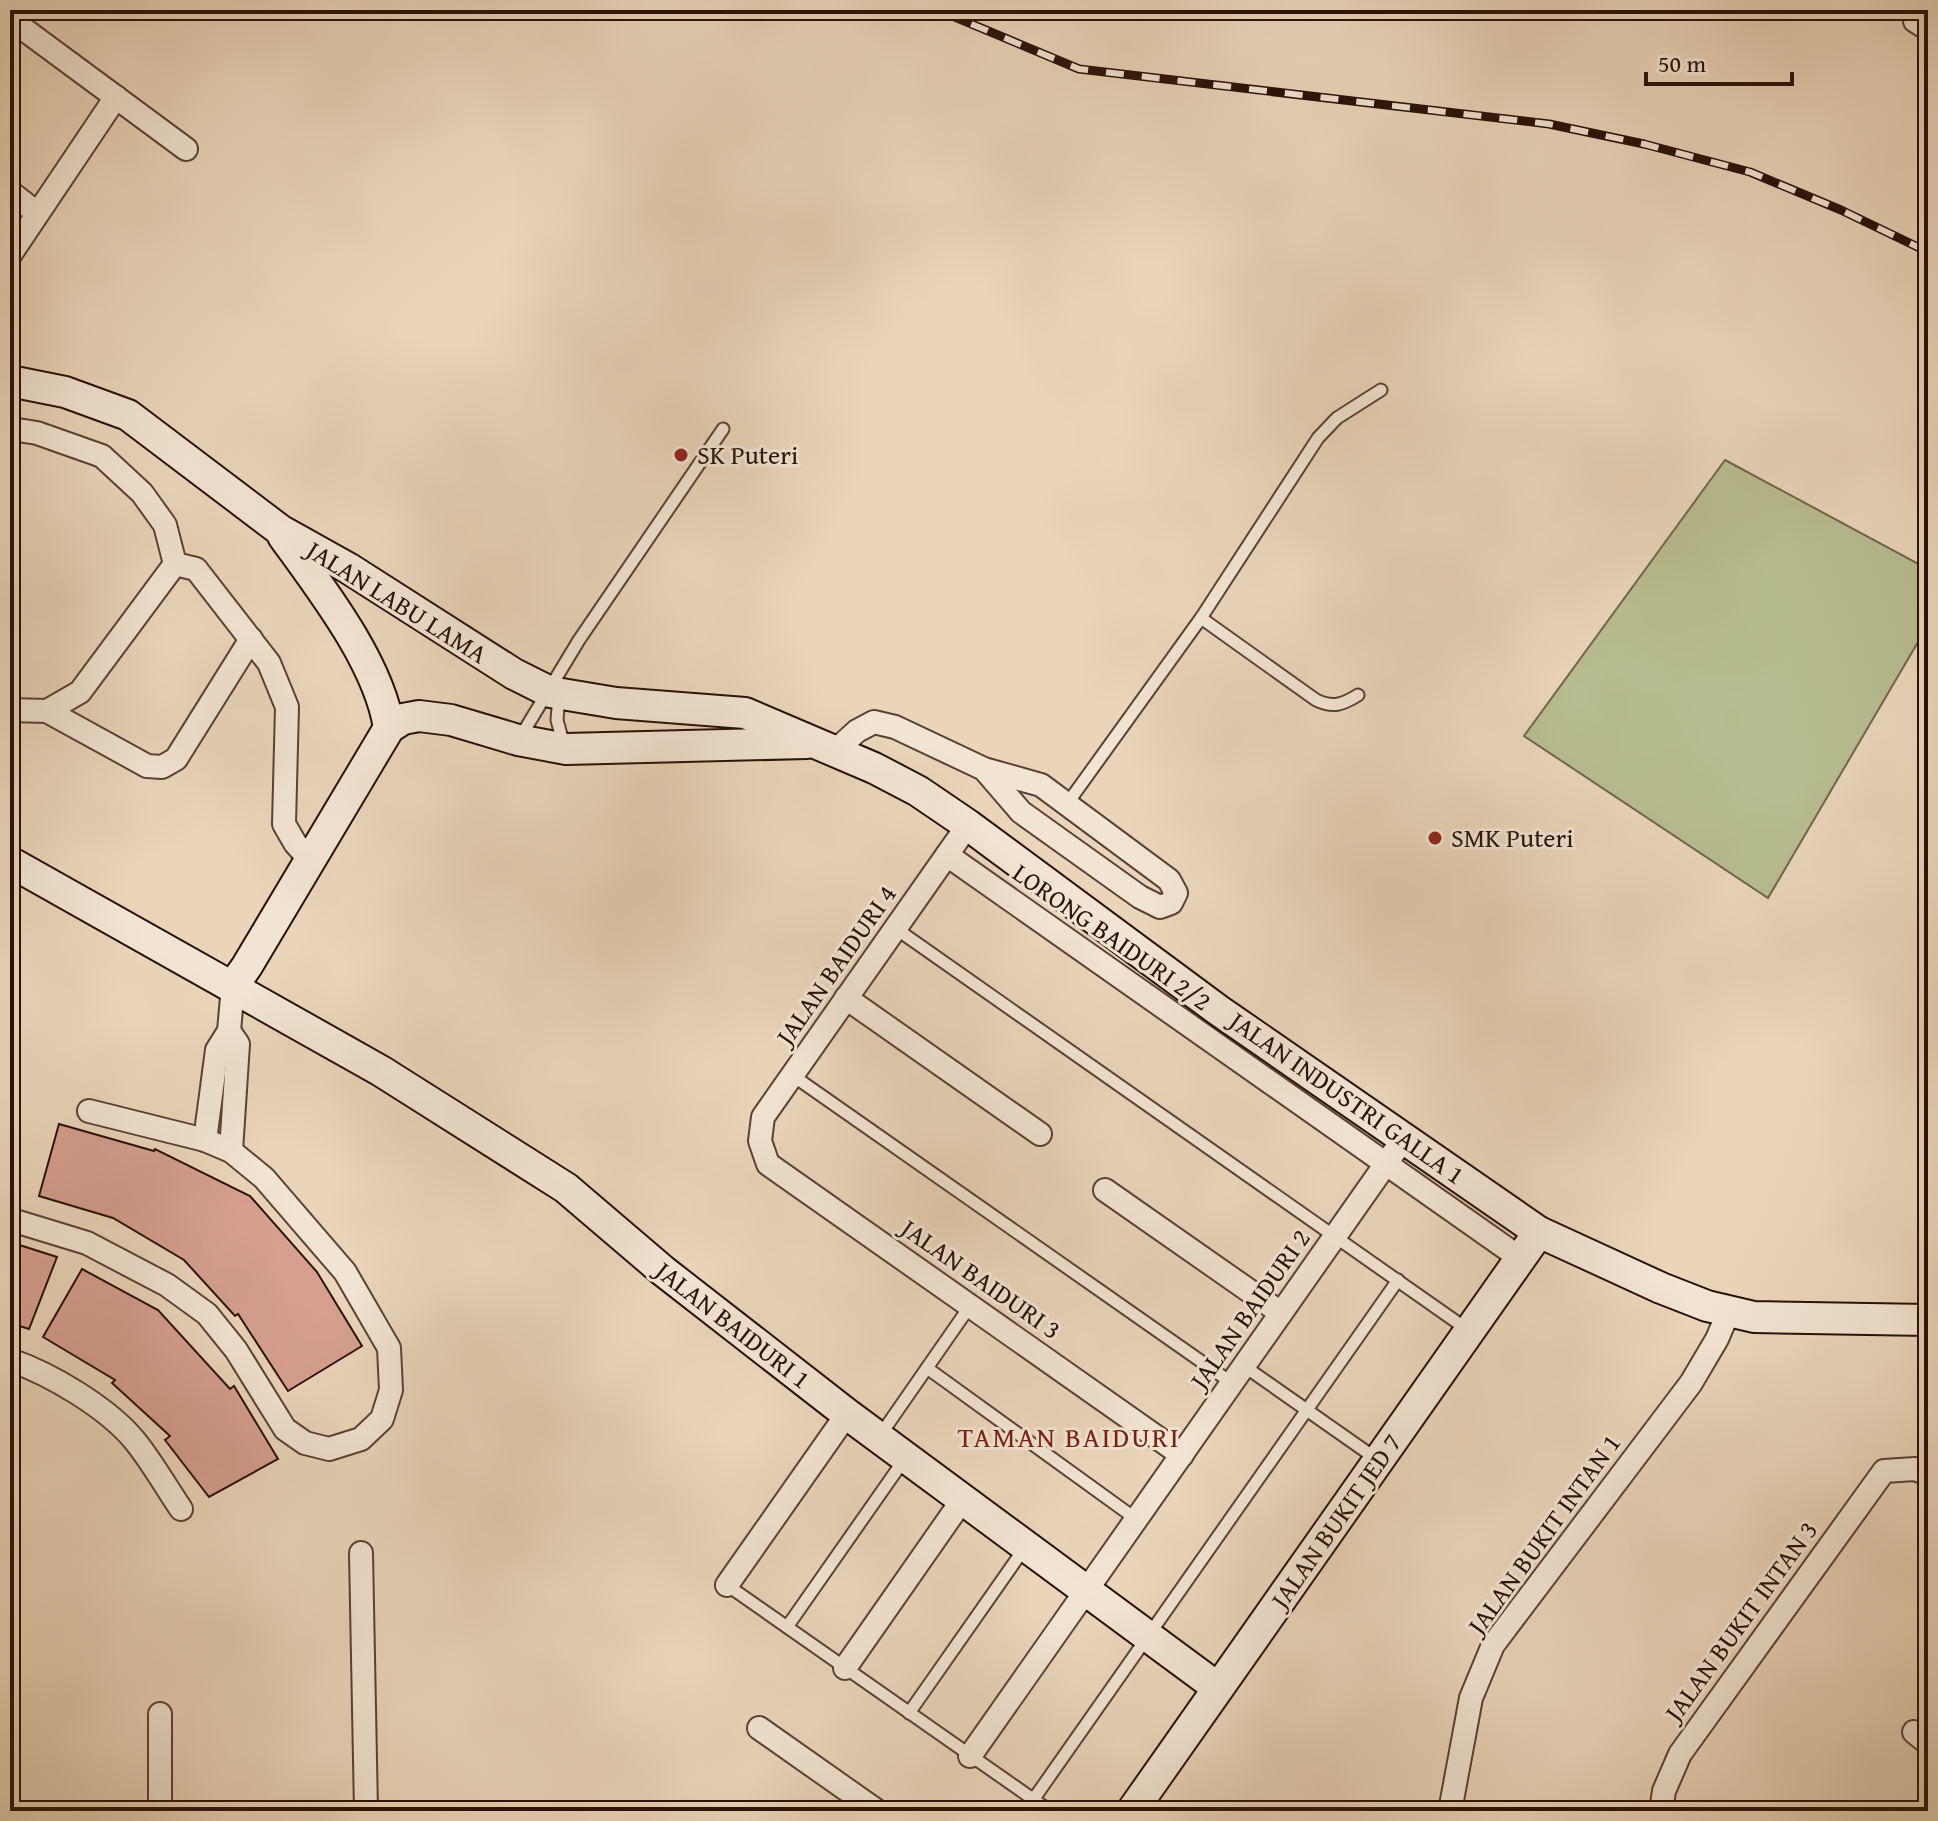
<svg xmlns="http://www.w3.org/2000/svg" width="1938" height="1821" font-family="'Gentium Book Plus',serif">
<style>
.green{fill:#b7bd90;stroke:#70674c;stroke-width:2}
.building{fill:#d69f8f;stroke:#291108;stroke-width:2}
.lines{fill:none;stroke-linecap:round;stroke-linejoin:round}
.lane-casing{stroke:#594234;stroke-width:15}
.street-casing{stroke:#594234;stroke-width:26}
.secondary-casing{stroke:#291108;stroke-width:34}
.lane{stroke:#f1e4d2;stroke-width:11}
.street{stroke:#f1e4d2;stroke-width:22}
.secondary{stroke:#f1e4d2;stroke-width:30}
.rail-casing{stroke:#291108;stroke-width:9}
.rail{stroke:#f1e4d2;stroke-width:6;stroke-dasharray:18;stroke-linecap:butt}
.poi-dot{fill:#8f2418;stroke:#f1e4d2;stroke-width:3}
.labels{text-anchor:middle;stroke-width:6;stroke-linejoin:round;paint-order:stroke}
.poi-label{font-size:26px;fill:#291108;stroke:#f1e4d2;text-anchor:start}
.street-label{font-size:26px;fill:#291108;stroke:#f1e4d2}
.neighbourhood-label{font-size:28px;letter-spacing:2px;fill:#7a1f14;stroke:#f1e4d2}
</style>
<rect width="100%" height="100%" fill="#ead5ba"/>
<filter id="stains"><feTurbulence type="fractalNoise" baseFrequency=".0025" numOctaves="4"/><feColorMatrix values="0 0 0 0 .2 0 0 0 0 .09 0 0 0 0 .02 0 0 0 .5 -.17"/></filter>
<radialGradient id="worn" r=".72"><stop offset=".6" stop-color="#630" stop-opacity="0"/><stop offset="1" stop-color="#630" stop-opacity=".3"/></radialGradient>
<path class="green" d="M1725,460L1928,569V625L1768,898L1524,736Z"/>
<g class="building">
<path d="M59,1124L154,1151L155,1149L250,1196L317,1272L362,1346L288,1391L238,1314L235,1316L184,1260L113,1218L39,1196Z"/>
<path d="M10,1242L57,1257L29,1329L10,1323Z"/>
<path d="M82,1269L158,1310L230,1389L234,1386L278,1459L209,1497L165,1440L170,1436L112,1383L115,1380L43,1337Z"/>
</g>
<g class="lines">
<g class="lane-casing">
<g id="lane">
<path d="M1201,618L1316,700C1333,708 1342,705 1358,695"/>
<path d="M559,696L557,720L564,746"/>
<path d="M521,736L579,640L723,429"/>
<path d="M1067,804L1201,618L1318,438L1337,418L1381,390"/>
<path d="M895,928L1468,1330"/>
<path d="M792,1075L1232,1383"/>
<path d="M1244,1366L1378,1460"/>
<path d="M927,1368L1136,1519"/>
<path d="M879,1437L970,1306"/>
<path d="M727,1585L1050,1811"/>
<path d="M787,1627L906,1457"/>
<path d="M909,1713L1026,1546"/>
<path d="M1033,1800L1398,1280"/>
</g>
</g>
<g class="street-casing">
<g id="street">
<path d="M10,19L186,149"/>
<path d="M1915,21L1928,29"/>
<path d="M10,192L37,213"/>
<path d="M10,255L116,97"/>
<path d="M10,435L18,430L37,433L102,456L142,493L165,525L175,564"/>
<path d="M10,710L47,711L147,766L162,767L176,759L251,639"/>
<path d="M47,711L80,692L175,564L196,569L269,663L287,707L284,824L295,843L311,861"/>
<path d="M835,751L857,731L874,722L895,727L984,769L1041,785L1169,880L1176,893L1171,903L1160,907L1140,897L1021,812L984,769"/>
<path d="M968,825L763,1117L760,1141L768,1164L1182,1455"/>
<path d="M947,855L1520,1258"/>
<path d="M846,998L1040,1134"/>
<path d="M229,1031L238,1044L231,1151"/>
<path d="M205,1140L217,1050L229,1031L233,986"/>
<path d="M1105,1190L1281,1313"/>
<path d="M10,1222L15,1221L87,1243L167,1285L207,1314L236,1350L285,1429L305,1443L329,1449L361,1439L382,1419L391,1390L389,1348L345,1272L264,1178L231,1151L205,1140L89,1111"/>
<path d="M10,1360C51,1374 108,1408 135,1441C152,1462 166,1487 181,1509"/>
<path d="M361,1553L366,1811"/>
<path d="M727,1585L847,1414"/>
<path d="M845,1668L963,1499"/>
<path d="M160,1714V1811"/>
<path d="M759,1728L877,1811"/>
<path d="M1914,1732L1928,1743"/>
<path d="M970,1756L1404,1138"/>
<path d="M1450,1811L1471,1698L1493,1645L1691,1383L1717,1339L1729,1311"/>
<path d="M1661,1811L1664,1791L1680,1754L1884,1471L1915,1469L1928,1474"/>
</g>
</g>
<g class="secondary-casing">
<g id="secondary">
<path d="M10,381L65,392L128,415L280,530L348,568L514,674L550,692L616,703L745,713L874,768L918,791L968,825L1218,1010L1539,1232L1661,1288L1707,1306L1754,1317L1928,1320"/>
<path d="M283,536C322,590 379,663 389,728"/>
<path d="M10,862L381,1071L566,1188L662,1270L847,1414L1218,1688"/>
<path d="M233,986L247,966L389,728L403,719L419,716L451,720L518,740L566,749L807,743"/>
<path d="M1132,1811L1539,1232"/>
</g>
</g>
<use href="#lane" class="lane"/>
<use href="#street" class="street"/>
<use href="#secondary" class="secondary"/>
<g class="rail-casing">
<path id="rail" d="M938,10L1079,69L1549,124L1644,144L1750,172L1841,210L1928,252"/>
</g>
<use href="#rail" class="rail"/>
</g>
<g class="poi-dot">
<circle cx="681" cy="455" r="8"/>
<circle cx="1435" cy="838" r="8"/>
</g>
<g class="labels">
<g class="poi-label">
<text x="697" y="464">SK Puteri</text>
<text x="1451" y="847">SMK Puteri</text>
</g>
<g class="street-label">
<text transform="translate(397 602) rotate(32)" y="9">JALAN LABU LAMA</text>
<text transform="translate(1112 937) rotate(35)" y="9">LORONG BAIDURI 2/2</text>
<text transform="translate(836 965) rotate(-55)" y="9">JALAN BAIDURI 4</text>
<text transform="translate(1347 1098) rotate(35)" y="9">JALAN INDUSTRI GALLA 1</text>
<text transform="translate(981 1279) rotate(35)" y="9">JALAN BAIDURI 3</text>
<text transform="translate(1250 1309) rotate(-55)" y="9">JALAN BAIDURI 2</text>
<text transform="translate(733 1325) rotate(38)" y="9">JALAN BAIDURI 1</text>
<text transform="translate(1336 1521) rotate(-55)" y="9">JALAN BUKIT JED 7</text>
<text transform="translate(1544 1534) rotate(-54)" y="9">JALAN BUKIT INTAN 1</text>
<text transform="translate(1741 1621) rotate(-54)" y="9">JALAN BUKIT INTAN 3</text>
</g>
<g class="neighbourhood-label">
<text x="1069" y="1447">TAMAN BAIDURI</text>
</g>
</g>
<rect width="1938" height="1821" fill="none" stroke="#ead5ba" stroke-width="40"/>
<rect x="12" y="12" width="1914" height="1797" fill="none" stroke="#291108" stroke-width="4"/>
<rect x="20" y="20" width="1898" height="1781" fill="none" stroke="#291108" stroke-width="2"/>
<path d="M1646 72v12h146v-12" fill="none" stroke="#291108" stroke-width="4"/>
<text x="1658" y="72" font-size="24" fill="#291108" stroke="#f1e4d2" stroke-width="6" paint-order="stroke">50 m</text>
<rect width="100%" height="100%" filter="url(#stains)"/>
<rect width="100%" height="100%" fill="url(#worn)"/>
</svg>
